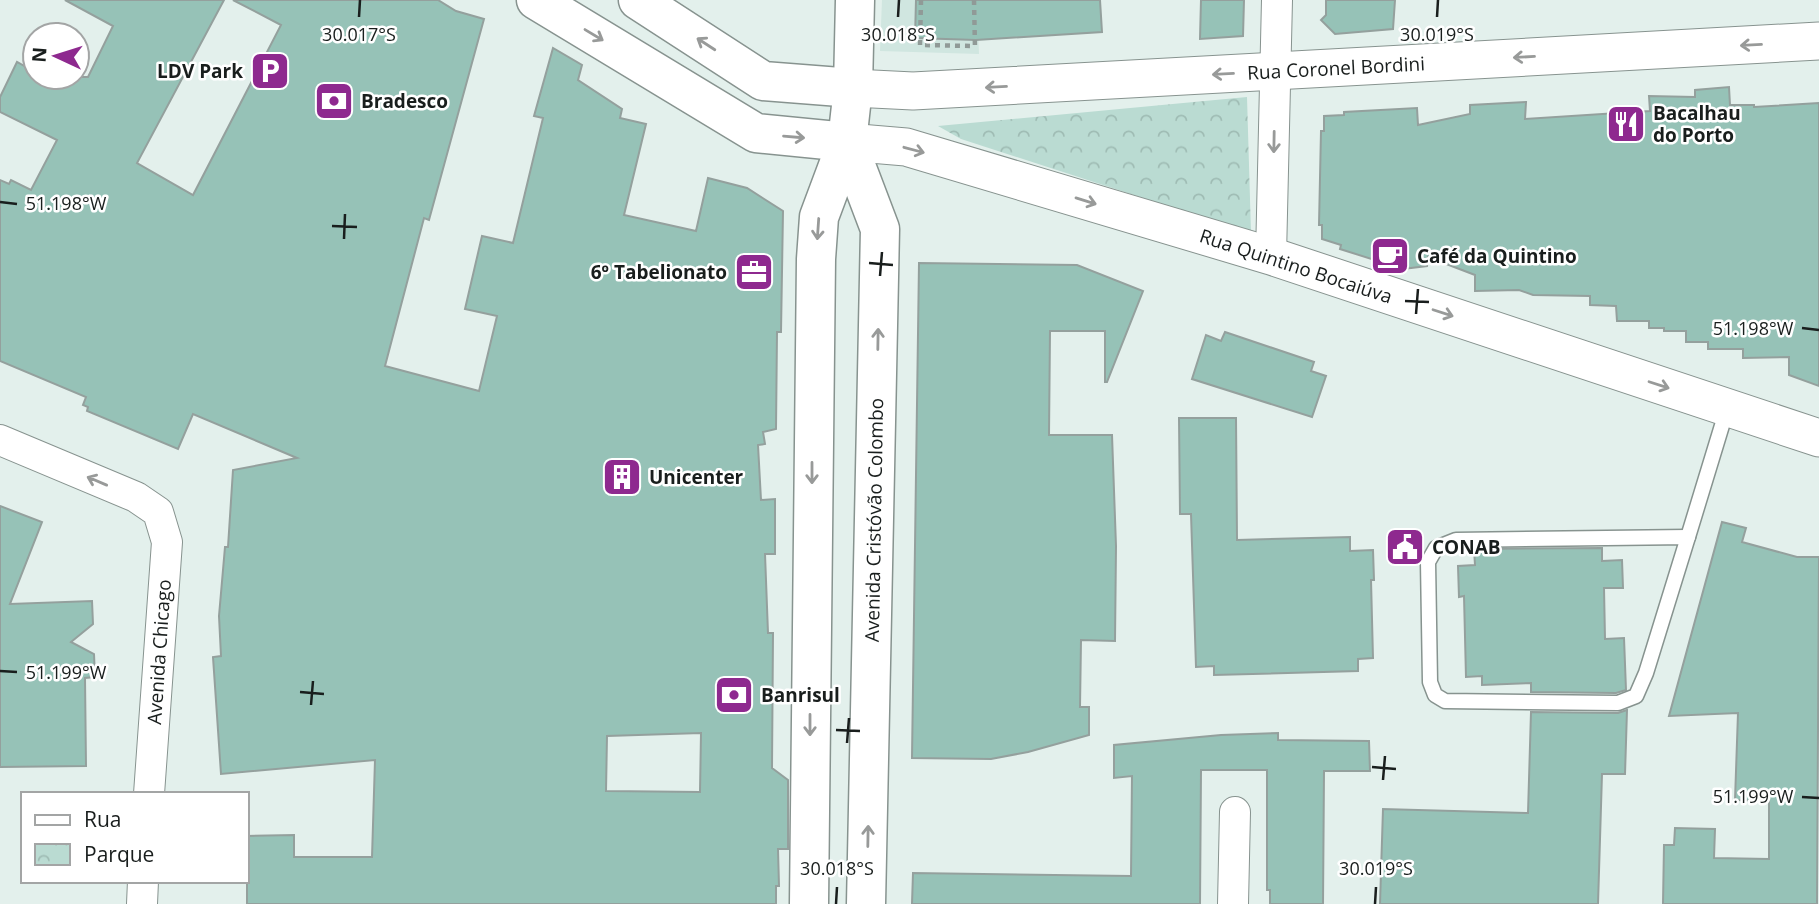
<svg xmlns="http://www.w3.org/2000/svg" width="1819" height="904" font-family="'Open Sans',sans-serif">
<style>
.built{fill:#d0e6e0}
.park{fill:url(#park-crowns)}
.building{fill:#96c2b7;stroke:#94a09d;stroke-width:2;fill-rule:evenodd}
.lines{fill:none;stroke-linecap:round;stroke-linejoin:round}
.service-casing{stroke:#87938f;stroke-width:17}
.minor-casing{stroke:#87938f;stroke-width:32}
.tertiary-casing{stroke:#87938f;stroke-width:39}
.secondary-casing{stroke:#87938f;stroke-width:41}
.path{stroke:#909a97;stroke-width:4.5;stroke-dasharray:5 5;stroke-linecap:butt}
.service{stroke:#fff;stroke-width:14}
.minor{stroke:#fff;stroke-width:30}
.tertiary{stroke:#fff;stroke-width:37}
.secondary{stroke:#fff;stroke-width:38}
.oneway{stroke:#989a99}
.ticks{fill:none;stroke:#191e1d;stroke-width:2.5}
.labels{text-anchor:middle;stroke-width:5;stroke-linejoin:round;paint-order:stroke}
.street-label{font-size:19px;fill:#191e1d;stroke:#fff}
.poi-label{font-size:19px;font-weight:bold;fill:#191e1d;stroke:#fff;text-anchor:start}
.ticks-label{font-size:18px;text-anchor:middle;fill:#191e1d;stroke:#fff;stroke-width:5;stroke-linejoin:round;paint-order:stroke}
</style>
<defs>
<pattern id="park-crowns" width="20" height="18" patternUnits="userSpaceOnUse" patternTransform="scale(1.75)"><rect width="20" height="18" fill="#badbd2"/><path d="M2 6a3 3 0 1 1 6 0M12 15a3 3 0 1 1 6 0" fill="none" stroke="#9fbcb4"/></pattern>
</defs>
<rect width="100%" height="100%" fill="#e3f0ec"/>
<path class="built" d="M882,0H977L979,54L880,51Z"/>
<path class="park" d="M1247,97L1251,233L961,139L938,126Z"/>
<g class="building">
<path d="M65,0H224L137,163L193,195L281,25L233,0H438L456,11L484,19L429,220L424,218L385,366L479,391L497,316L465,309L482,236L513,243L543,118L534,116L553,48L582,65L578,80L622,109L620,118L646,124L624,215L696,231L708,178L747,188L783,211L781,332H777L776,429L763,432L765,444L758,445L761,500L775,499V554H765L768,633H773L772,768L788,780V849H778L779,886H776V904H247V836L294,835V857H372L375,760L221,774L213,657L221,656L219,616L225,547H228L233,470L297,458L193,414L178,449L87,411L88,407L83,405L86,397L0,361V180L9,184L11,180L31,190L57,140L0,112V97L17,62L35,72V77H88L113,26ZM701,733L700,792L606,791L607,736Z"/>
<path d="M916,0H1100L1102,32L976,40L915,38Z"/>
<path d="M1201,0H1244L1243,36L1200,39Z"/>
<path d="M1326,0H1395L1393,29L1335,34L1321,20L1326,15Z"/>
<path d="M1729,87L1730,105H1754V107L1819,103V386L1789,375V357L1743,358V349H1708V342H1686V331H1664V328H1649V321H1617L1616,306L1590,305V296L1533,295L1519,290L1475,291V275L1428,257L1427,266L1403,269L1340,249L1341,245L1322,239V225H1319L1321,131H1324V116L1344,115V112L1417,108L1418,125L1470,114V105L1526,102L1525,119L1618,113L1650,111L1649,96L1695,97V90Z"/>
<path d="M919,263L1077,265L1143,291L1107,382H1105V331H1050L1049,435H1112L1116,546L1115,641L1081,640L1080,707H1089V735L1028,752L991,759L912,758Z"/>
<path d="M1225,332L1314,362L1311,371L1326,376L1312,417L1192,379L1206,335L1221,341Z"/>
<path d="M1179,418H1236L1237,540L1350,537V551L1373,550L1374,580H1371L1373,658L1358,659V671L1214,675V666L1196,667L1191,514H1180Z"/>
<path d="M0,506L42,522L10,604L92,601L93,624L71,642L94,654L95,677L85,678L86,766L0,767Z"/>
<path d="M1722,522L1746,528L1742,542L1797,557H1819L1817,904H1663L1664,845H1674L1675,828L1715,829L1714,858L1769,859V801L1735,800L1738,713L1669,716Z"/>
<path d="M1602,548V561L1622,560L1623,588H1604L1605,639L1624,638L1626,690L1616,693L1531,692V683L1482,685V676L1466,677L1464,596L1459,597L1458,566L1475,565L1474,549Z"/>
<path d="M1627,710L1625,774H1602L1598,904H1380L1383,809L1528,813L1531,712L1618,713Z"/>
<path d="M1278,733V740L1369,741L1370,771H1324L1323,904H1270V890H1267V770H1201L1200,904H912L913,873L1131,876L1132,776L1114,778V745L1221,735Z"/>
</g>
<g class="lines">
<g class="service-casing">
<g id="service">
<path d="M1688,537L1646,673L1636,696L1618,703L1445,701L1435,695L1430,682L1428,562L1436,548L1456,540Z"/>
<path d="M1688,537L1727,409"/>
</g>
</g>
<g class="minor-casing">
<g id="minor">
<path d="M1271,256L1277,0"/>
<path d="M0,440L136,497L158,512L167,542L149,794"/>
<path d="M142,904L143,881"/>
<path d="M1233,904L1235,812"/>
</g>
</g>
<g class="tertiary-casing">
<g id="tertiary">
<path d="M853,88L913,91L1819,41"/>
<path d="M847,142L906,147L1271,256L1819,438"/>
</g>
</g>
<g class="secondary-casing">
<g id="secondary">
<path d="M536,0L756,133L847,142"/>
<path d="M638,0L763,81L853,88"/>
<path d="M847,142L880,229L866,904"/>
<path d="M809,904L816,259L819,217L847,142L853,88L855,0"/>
</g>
</g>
<g class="path">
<path d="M921,0L920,45L975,46"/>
<path d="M974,0L975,48"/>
</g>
<use href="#service" class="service"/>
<use href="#minor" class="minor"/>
<use href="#tertiary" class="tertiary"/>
<use href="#secondary" class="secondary"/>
</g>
<defs><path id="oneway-shaft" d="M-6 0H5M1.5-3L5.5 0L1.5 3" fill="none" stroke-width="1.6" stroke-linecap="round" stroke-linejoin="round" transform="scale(1.75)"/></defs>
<g class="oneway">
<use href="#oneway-shaft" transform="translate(594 35) rotate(31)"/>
<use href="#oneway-shaft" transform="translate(706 44) rotate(-147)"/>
<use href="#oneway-shaft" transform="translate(1751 45) rotate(177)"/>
<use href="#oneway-shaft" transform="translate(1524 57) rotate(177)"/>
<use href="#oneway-shaft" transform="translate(1223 74) rotate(177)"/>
<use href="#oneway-shaft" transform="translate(996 87) rotate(177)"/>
<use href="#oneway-shaft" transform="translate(794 137) rotate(5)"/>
<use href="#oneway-shaft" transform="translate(1274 142) rotate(91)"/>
<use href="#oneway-shaft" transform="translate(914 150) rotate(15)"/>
<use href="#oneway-shaft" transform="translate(1086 201) rotate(17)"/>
<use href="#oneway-shaft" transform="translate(818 229) rotate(94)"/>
<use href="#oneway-shaft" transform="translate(1443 313) rotate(18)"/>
<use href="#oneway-shaft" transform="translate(878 339) rotate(-89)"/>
<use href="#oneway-shaft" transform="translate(1659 385) rotate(18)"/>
<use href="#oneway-shaft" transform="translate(812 473) rotate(90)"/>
<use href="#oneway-shaft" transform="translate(97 481) rotate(-157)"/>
<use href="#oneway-shaft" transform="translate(810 725) rotate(90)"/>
<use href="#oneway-shaft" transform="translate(868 836) rotate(-89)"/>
</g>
<path class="ticks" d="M359,17L360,0M898,17L899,0M1437,17L1438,0M0,202L17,204M332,226L357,227M344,239L345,214M869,263L893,265M880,276L882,252M1405,301L1429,302M1416,314L1418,289M1802,328L1819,330M0,671L17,672M300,692L324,694M311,705L313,681M836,730L860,731M847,743L849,718M1372,767L1396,769M1383,780L1385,756M1802,797L1819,798M836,904L837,887M1375,904L1376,887"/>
<defs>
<g id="parking-square" transform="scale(2.0125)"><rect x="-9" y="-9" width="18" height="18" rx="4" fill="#8e298f" stroke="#fff"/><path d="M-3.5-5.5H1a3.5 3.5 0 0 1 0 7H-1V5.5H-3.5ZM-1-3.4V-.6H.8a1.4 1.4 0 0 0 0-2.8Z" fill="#fff"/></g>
<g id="bank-square" transform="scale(2.0125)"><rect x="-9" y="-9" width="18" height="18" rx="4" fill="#8e298f" stroke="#fff"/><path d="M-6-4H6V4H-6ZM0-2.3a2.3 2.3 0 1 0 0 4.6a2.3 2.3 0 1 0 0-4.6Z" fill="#fff"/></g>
<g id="restaurant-square" transform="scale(2.0125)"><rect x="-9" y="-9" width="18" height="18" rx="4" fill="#8e298f" stroke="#fff"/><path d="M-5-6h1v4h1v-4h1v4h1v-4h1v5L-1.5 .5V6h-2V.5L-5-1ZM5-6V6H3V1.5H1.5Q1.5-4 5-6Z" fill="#fff"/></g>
<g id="cafe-square" transform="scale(2.0125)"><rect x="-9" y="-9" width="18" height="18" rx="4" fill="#8e298f" stroke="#fff"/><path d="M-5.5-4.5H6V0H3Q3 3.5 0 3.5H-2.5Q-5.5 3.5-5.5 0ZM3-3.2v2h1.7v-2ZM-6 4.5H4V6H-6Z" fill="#fff"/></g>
<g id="office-square" transform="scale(2.0125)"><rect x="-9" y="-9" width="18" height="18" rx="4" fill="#8e298f" stroke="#fff"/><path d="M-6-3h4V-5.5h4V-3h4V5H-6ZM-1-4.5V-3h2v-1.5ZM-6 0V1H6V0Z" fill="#fff"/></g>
<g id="building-square" transform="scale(2.0125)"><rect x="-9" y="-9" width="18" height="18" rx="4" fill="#8e298f" stroke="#fff"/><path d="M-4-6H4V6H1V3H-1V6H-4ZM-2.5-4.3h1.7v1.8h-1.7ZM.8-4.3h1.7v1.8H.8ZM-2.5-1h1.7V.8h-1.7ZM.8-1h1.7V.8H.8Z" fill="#fff"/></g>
<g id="civic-square" transform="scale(2.0125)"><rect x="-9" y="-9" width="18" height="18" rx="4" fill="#8e298f" stroke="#fff"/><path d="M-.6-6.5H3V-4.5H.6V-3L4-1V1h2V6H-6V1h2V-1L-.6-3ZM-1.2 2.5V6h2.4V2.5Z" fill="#fff"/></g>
</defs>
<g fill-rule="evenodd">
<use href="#parking-square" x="270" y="71"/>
<use href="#bank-square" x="334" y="101"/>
<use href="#restaurant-square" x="1626" y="124"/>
<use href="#cafe-square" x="1390" y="256"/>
<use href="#office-square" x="754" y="272"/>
<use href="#building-square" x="622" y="477"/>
<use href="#civic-square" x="1405" y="547"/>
<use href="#bank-square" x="734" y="695"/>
</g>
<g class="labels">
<g class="street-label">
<text transform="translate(1336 68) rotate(-3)" y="7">Rua Coronel Bordini</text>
<text transform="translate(1296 266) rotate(18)" y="7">Rua Quintino Bocaiúva</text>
<text transform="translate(874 520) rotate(-89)" y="7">Avenida Cristóvão Colombo</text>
<text transform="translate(159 652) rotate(-86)" y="7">Avenida Chicago</text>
</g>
<g class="poi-label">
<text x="243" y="78" text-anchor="end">LDV Park</text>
<text x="361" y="108">Bradesco</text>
<text x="1653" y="120">Bacalhau<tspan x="1653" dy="22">do Porto</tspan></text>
<text x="1417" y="263">Café da Quintino</text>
<text x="727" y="279" text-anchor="end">6º Tabelionato</text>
<text x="649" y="484">Unicenter</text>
<text x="1432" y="554">CONAB</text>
<text x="761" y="702">Banrisul</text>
</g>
</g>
<g class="ticks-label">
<text x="359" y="41">30.017°S</text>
<text x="898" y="41">30.018°S</text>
<text x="1437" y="41">30.019°S</text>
<text x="66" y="210">51.198°W</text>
<text x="1753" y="335">51.198°W</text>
<text x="66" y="679">51.199°W</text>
<text x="1753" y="803">51.199°W</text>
<text x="837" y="875">30.018°S</text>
<text x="1376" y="875">30.019°S</text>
</g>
<rect x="21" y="792" width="228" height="91" fill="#ffffff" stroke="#a3a5a5" stroke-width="2"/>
<rect x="35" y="815" width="35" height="10" fill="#ffffff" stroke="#a3a5a5" stroke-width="2"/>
<text x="84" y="827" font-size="21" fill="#191e1d">Rua</text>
<rect x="35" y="844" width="35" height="21" fill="url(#park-crowns)" stroke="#a3a5a5" stroke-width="2"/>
<text x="84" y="862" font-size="21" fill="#191e1d">Parque</text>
<g transform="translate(56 56) rotate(274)"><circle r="33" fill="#ffffff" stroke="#a3a5a5" stroke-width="2"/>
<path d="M0-5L12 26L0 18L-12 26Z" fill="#8e298f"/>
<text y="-10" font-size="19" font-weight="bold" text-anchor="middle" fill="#191e1d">N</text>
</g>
</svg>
